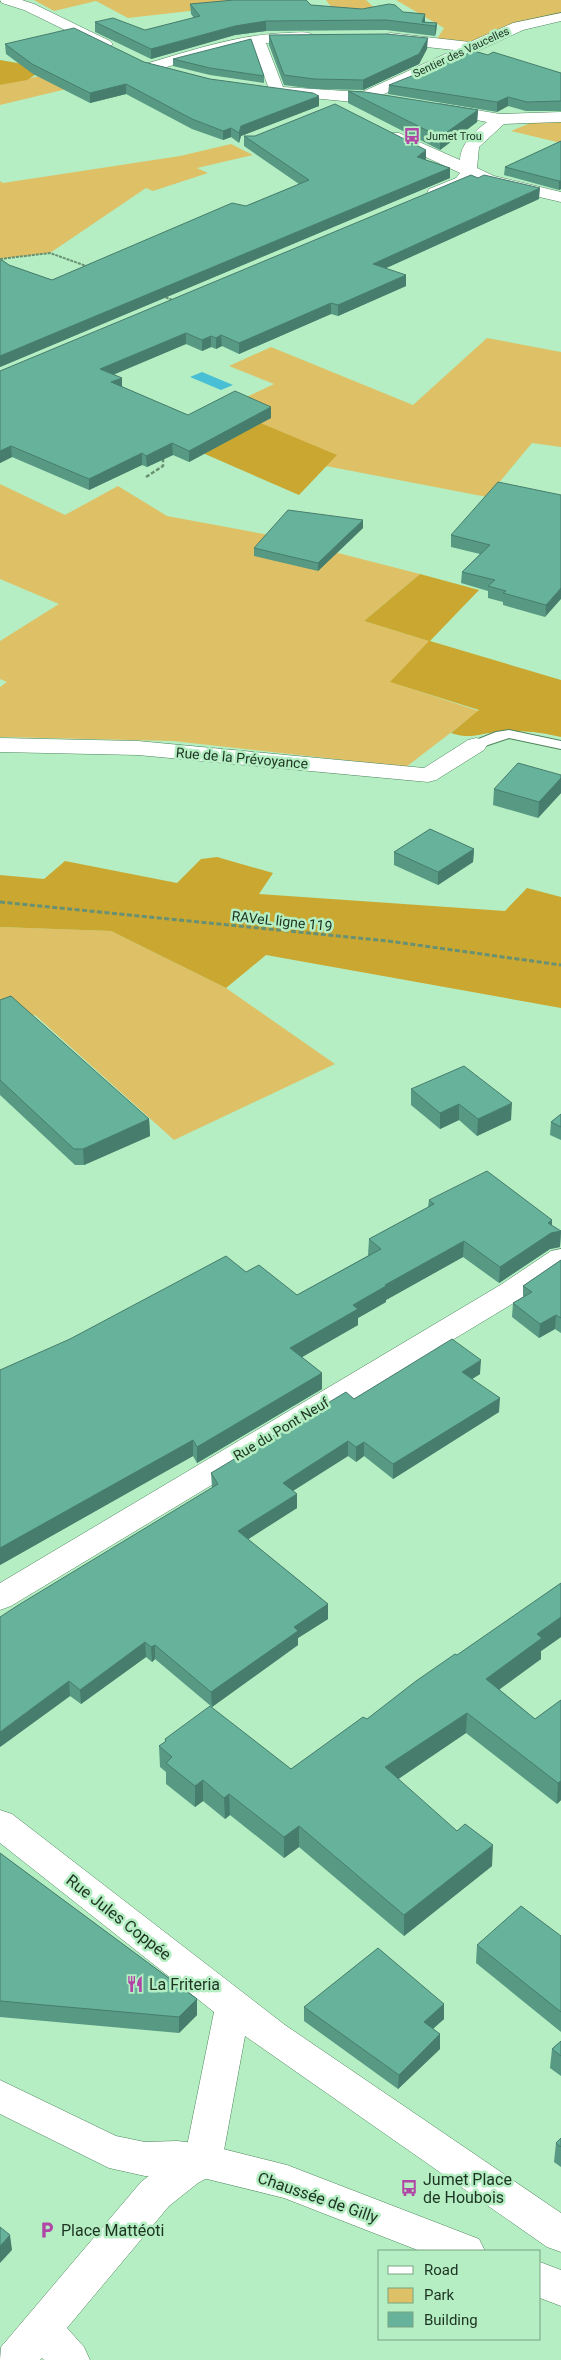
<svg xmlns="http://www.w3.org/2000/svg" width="561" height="2360" font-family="Roboto,sans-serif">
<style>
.green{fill:#dec167}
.forest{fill:#caa731}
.water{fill:#48bfd4}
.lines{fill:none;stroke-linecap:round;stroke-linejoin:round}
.service-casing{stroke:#4f855e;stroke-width:2}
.minor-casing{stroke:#4f855e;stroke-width:1}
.tertiary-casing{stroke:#4f855e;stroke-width:1}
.path-far2{stroke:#689072;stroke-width:2;stroke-dasharray:3 1;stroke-linecap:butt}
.path-far1{stroke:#689072;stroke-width:2.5;stroke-dasharray:4 2;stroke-linecap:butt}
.path{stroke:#689072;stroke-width:3;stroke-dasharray:5 2.5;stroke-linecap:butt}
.service{fill:#fff;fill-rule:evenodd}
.minor{fill:#fff;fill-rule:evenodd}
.tertiary{fill:#fff;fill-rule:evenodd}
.wall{fill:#589984}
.shaded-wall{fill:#477d6c}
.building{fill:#66b29a;stroke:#477d6c}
.labels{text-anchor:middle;stroke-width:5;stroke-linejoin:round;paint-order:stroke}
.far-street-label{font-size:11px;fill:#1d3423;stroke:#b4eec2}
.far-poi-label{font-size:11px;fill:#1d3423;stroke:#b4eec2;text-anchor:start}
.street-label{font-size:14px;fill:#1d3423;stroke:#b4eec2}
.near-street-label{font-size:16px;fill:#1d3423;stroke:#b4eec2}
.near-poi-label{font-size:16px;fill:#1d3423;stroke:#b4eec2;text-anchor:start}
</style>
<rect width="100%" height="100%" fill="#b4eec2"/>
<g class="green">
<path d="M34,0H286L128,18L96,1L54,11Z"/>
<path d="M326,0H366L394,26L345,25Z"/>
<path d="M396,0H561V15L467,44L437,39L444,28Z"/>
<path d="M79,67L108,79L0,105V85Z"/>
<path d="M561,120V143L511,131L533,122Z"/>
<path d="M231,144L253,155L197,168L208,173L153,191L146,188L50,253L0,259V181L3,183L180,156Z"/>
<path d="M487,338L561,352V447L532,443L487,497L326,466L336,455L223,408L274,384L229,366L271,347L413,405Z"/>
<path d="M0,484L65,515L118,486L167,516L264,534L420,574L364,621L430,641L391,682L479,711L406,767L173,741L0,737V687L7,682L0,679V641L59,604L0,579Z"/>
<path d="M0,927L111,931L226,988L335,1064L174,1140L35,1015L0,1028Z"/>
</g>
<g class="forest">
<path d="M0,60L46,68L27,80L0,85Z"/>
<path d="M232,411L337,455L299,495L182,444Z"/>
<path d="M420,574L479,590L430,641L561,680V737C539,732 523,730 500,732C478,733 473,740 451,733L479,710L390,682L429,641L364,621Z"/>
<path d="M217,857L273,873L259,894L505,911L527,888L561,897V1008L266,955L226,988L111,931L0,927V875L44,879L65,861L177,883L201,859Z"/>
</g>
<path class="water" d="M202,372L233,385L221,390L190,377Z"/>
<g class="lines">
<g class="service-casing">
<path id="service" d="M509,730L561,741V749L509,738L476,749L469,745L471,742L496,732Z"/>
</g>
<g class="minor-casing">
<g id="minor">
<path d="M0,0H22L34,4L110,41L113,44L105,49L100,47L24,10L2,3Z"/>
<path d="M561,13V21L523,30L382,95L390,97L392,100L390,103L384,105L271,94L252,44L237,46L150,72L142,67L145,64C193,50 239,34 289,33C297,33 310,30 315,37L312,40L266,43L283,87L362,92L454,50L390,43L382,38L385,35L390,33L470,42L513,23Z"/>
<path d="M441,104L500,114L561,112V122L504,124L479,147L477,168L494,176L561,192V202L483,184L473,179C465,189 442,200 429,197L427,193L429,189L456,178L460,173L387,139L385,136L387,133H399L460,160C461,143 474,132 487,122L435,112L433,109L435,106Z"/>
<path d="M0,738L138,741L424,768L468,740L476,738L484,740L487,745L484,750L436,780L428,782L138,755L0,752Z"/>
<path d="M561,1249V1271L522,1298L11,1606L0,1610V1583L502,1284L551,1251Z"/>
<path d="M0,1810L12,1814L285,2025L561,2213V2252L547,2247L245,2036L222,2161L216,2173L198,2183L169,2206L67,2328L84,2347L90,2360H44L42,2358L40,2360H0L1,2347L141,2182L170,2159L186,2151L214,2012L0,1843Z"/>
</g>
</g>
<g class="tertiary-casing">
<g id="tertiary">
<path d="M0,2080L116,2136L145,2142L177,2141L203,2144L287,2165L479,2239L485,2251H420L284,2198L203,2178L177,2175L145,2176L109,2168L0,2114Z"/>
<path d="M540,2262L561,2270V2306L540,2298Z"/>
</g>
</g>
<g class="path-far2">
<path d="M0,259L50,253L89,267"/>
<path d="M162,296L175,301"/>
</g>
<path class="path-far1" d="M146,477L163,466V459L159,458"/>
<path class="path" d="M0,902L388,941L561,965"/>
<use href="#service" class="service"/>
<use href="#minor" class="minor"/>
<use href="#tertiary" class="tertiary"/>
</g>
<g class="wall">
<path d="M190,4L311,5L425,14V22L437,23L436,32L435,36L386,30L266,31L235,35L151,59L95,32V22L145,30L194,18L191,14Z"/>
<path d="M269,35L427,49L419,64L363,90L314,89L284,85L269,45Z"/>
<path d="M5,44L144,62L210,79L319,106L241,136L239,143L231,137L223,140L192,129L126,94L90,103L33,74L6,54Z"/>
<path d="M488,55L561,73V111H526L508,106L497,112L388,94L389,85Z"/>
<path d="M173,59L264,76V83L210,75L173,66Z"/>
<path d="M348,91L478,110L477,122L440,150L348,103Z"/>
<path d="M244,136L426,160L450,168V178L0,367V261L9,265L52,280L246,206L299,184L244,146Z"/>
<path d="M561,141V189L559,190L504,175L505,167Z"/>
<path d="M539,199L386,268L406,286L338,316L331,314L239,354L222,346L216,349L211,347L202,351L186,344L114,374L122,387L188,415L271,418L189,462L173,455L147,467L142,465L89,490L12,457L0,463V371Z"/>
<path d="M561,495L545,617L503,605V602L488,598V591L461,583L462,572L480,554L451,547V535Z"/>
<path d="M363,528L318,571L254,556V548Z"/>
<path d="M561,775V793L538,818L493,805L494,789Z"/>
<path d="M474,849L473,862L438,885L394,865V852Z"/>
<path d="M0,1000L149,1119L150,1136L84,1165H75L0,1095Z"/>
<path d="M411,1089L511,1120L477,1136L459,1120L440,1129L411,1105Z"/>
<path d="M561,1114V1140L550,1135L551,1122Z"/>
<path d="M429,1200L552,1220V1226L561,1231L560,1247L550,1249L499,1283L463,1257L386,1300V1302L358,1318V1325L302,1357L322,1373V1389L197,1463L193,1456L0,1565V1370L246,1272L297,1295L369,1255H368L369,1239L428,1207Z"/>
<path d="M561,1260V1333L555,1329L539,1338L512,1317L513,1303L523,1297V1286Z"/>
<path d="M480,1374L472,1379L499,1412L393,1479L364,1456L356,1462L348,1456L293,1491L297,1494V1508L248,1539L328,1604V1619L298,1638V1645L212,1707L155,1659L152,1662L146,1657L81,1704L70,1696L0,1747L212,1488L211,1473L354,1399Z"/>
<path d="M561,1583V1637L541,1651V1659L499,1689L535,1719L561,1700V1800L557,1804L466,1733L398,1779L492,1866L404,1936L299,1847L284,1858L230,1815L225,1819L203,1801L195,1807L166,1784V1772L160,1767L159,1746L165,1742V1739L291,1769L367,1719Z"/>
<path d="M0,1853L197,1999V2015L179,2033L0,2017Z"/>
<path d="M561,1936V2032L476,1963L477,1945Z"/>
<path d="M444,2004V2019L433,2029L440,2034V2049L398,2089L304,2021V2007Z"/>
<path d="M561,2041V2076L550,2068L552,2049Z"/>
<path d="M561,2138V2167L554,2162L556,2143Z"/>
</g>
<g class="shaded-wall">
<path d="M425,14V24L422,22Z"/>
<path d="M266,21V31L235,35L151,59V49L235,26Z"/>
<path d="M437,23L436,32L435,36V26Z"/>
<path d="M428,38L427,49L419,64L363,90V80Z"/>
<path d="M126,84V94L90,103V93Z"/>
<path d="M319,96V106L241,136L239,143V133L241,126Z"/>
<path d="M508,97V106L497,112V102Z"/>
<path d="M478,110L477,122L440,150V137Z"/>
<path d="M231,128V137L223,140V131Z"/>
<path d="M426,150V160L417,157Z"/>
<path d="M450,168V178L0,367V356Z"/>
<path d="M559,181H561V189L559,190Z"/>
<path d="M540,188L539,199L373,274V264Z"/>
<path d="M406,275V286L338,316V305Z"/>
<path d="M331,303V314L239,354V343Z"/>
<path d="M186,333V344L101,380L100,369Z"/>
<path d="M221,335L222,346L216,349V338Z"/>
<path d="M211,336V347L202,351V340Z"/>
<path d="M122,378V389L111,382Z"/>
<path d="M271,407V418L189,462V451Z"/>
<path d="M172,443L173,455L147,467L146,456Z"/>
<path d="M11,446L12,457L0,463V451Z"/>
<path d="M142,453V465L89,490V479Z"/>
<path d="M363,520V528L318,571V563Z"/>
<path d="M561,588V599L545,617L546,605Z"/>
<path d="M561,778V793L538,818L539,802Z"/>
<path d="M474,849L473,862L438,885V872Z"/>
<path d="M512,1103L511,1120L477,1136L478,1119Z"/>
<path d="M459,1104V1120L440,1129V1113Z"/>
<path d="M149,1119L150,1136L84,1165L83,1149Z"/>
<path d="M552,1220L551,1233L561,1231L560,1247L550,1249L499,1283L500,1267L548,1223Z"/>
<path d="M464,1241L463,1257L386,1300V1302L358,1318V1325L290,1364V1348L353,1305L385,1285Z"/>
<path d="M556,1315L555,1329L539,1338L540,1324Z"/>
<path d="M481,1360L480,1374L461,1386L462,1372Z"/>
<path d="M322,1373V1389L197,1463V1447Z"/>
<path d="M500,1398L499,1412L393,1479V1464Z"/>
<path d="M193,1440V1456L0,1565V1548Z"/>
<path d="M348,1441V1456L283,1497V1483Z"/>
<path d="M364,1442V1456L356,1462V1447Z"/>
<path d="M297,1494V1508L239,1545L238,1531Z"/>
<path d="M328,1604V1619L298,1638V1645L212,1707L211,1692L294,1627Z"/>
<path d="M561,1617V1637L541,1651V1659L485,1700L486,1679L537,1634Z"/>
<path d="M145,1642L146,1657L81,1704L80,1690Z"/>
<path d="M155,1645V1659L152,1662L151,1647Z"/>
<path d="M69,1681L70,1696L0,1747V1732Z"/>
<path d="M467,1713L466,1733L385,1788V1767Z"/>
<path d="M203,1780V1801L195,1807V1786Z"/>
<path d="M561,1781V1800L557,1804L558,1783Z"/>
<path d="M229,1794L230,1815L225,1819L224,1798Z"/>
<path d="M299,1826V1847L284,1858V1837Z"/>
<path d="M493,1845L492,1866L404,1936V1915Z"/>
<path d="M197,1999V2015L179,2033V2017Z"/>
<path d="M444,2004V2019L423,2037L424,2022Z"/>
<path d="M440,2034V2049L398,2089L399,2075Z"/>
<path d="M10,2235L12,2250L0,2263V2246Z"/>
</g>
<g class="building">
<path d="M234,0H306L311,5L362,9L389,4L395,5L403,12L425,14L422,22L437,23L435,26L386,20L266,21L235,26L151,49L95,22L113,18L145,30L200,16L190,4Z"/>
<path d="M74,28L144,62L210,79L313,93L319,96L241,126L239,133L231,128L223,131L192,119L126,84L90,93L32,64L5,44Z"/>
<path d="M386,34L428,38L419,54L363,80L314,79L284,75L269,35Z"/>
<path d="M251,39L264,76L210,68L173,59Z"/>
<path d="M474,51L488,55L493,52L561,73V101L527,102L508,97L497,102L389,85Z"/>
<path d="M348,91L365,92L478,110L440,137Z"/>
<path d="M335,104L426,150L417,157L450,168L0,356V261L2,260L9,265L52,280L232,203L246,206L309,180L244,136H255Z"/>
<path d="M561,141V181H559L505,167Z"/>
<path d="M471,175L478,178L484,175L540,188L373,264L406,275L338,305L331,303L239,343L221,335L216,338L211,336L202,340L186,333L100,369L122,378L111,382L188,415L235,391L271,407L189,451L172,443L146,456L142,453L89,479L11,446L0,451V371Z"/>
<path d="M498,482L561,495V588L546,605L503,593L506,591L488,586L495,580L462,572L490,545L451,535Z"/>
<path d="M288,510L363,520L318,563L254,548Z"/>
<path d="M518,763L561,775V778L539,802L494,789Z"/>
<path d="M430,829L474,849L438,872L394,852Z"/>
<path d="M11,996L149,1119L83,1149H74L0,1080V1000Z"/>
<path d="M464,1066L512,1103L478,1119L459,1104L440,1113L411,1089Z"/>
<path d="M561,1114V1127L551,1122Z"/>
<path d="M487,1171L552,1220L548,1223L561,1231L551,1233L500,1267L464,1241L385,1285L386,1286L353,1305L358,1309L290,1348L322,1373L197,1447L193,1440L0,1548V1370L70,1339L226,1256L246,1272L259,1265L297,1295L381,1249L369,1239L434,1204L429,1200Z"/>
<path d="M561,1260V1318L556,1315L540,1324L513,1303L532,1292L523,1286Z"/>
<path d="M452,1339L481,1360L462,1372L500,1398L393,1464L364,1442L356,1447L348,1441L283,1483L297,1494L238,1531L328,1604L294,1627L298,1631L211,1692L155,1645L151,1647L145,1642L80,1690L69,1681L0,1732V1617L20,1604L218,1484L211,1473L346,1392L354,1399Z"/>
<path d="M561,1583V1617L537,1634L542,1638L486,1679L535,1719L561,1700V1781L558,1783L467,1713L385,1767L457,1831L465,1824L493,1845L404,1915L299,1826L284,1837L229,1794L224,1798L203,1780L195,1786L166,1763L172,1757L159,1746L166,1741L165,1739L210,1706L291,1769L363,1717L367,1719L416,1681L455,1654L457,1655Z"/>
<path d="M0,1853L197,1999L179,2017L0,2001Z"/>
<path d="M521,1906L561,1936V2012L477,1945Z"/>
<path d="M378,1948L444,2004L424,2022L440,2034L399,2075L304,2007Z"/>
<path d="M561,2041V2056L552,2049Z"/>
<path d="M561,2138V2147L556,2143Z"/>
<path d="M0,2227L10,2235L0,2246Z"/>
</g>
<defs>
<g id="bus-bare" transform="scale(1.35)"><path d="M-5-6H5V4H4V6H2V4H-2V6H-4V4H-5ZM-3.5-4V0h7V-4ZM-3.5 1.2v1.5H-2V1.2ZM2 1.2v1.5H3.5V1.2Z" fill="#b146a6" stroke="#b4eec2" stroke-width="2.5" paint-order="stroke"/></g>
<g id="restaurant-bare" transform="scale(1.35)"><path d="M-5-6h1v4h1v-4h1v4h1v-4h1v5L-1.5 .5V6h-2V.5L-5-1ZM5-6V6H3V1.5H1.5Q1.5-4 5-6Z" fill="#b146a6" stroke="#b4eec2" stroke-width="2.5" paint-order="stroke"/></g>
<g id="parking-bare" transform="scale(1.35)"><path d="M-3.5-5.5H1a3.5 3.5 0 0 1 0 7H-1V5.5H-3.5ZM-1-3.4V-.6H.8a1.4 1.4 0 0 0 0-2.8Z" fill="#b146a6" stroke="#b4eec2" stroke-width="2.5" paint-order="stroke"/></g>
</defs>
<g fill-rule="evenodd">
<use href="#bus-bare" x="412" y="136"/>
<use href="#restaurant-bare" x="135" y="1984"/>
<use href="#bus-bare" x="409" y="2188"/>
<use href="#parking-bare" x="47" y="2230"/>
</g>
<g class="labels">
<g class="far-street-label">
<text transform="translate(461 52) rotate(-25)" y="4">Sentier des Vaucelles</text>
</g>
<g class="far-poi-label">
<text x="426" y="140">Jumet Trou</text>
</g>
<g class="street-label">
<text transform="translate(242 758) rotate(5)" y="5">Rue de la Prévoyance</text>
<text transform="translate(282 921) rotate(6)" y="5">RAVeL ligne 119</text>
<text transform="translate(281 1429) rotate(-31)" y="5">Rue du Pont Neuf</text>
</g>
<g class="near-street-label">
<text transform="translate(119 1917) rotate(38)" y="6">Rue Jules Coppée</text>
<text transform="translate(318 2197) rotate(19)" y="6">Chaussée de Gilly</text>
</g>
<g class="near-poi-label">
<text x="149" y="1990">La Friteria</text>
<text x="423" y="2185">Jumet Place<tspan x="423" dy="18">de Houbois</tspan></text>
<text x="61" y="2236">Place Mattéoti</text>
</g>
</g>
<rect x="378" y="2250" width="162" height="90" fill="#b4eec2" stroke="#78a482"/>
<rect x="388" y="2266" width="25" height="8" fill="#ffffff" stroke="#78a482"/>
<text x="424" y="2275" font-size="15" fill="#1d3423">Road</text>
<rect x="388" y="2288" width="25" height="15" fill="#dec167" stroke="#78a482"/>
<text x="424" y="2300" font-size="15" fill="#1d3423">Park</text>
<rect x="388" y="2312" width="25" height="15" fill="#66b29a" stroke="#78a482"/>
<text x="424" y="2325" font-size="15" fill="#1d3423">Building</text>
</svg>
